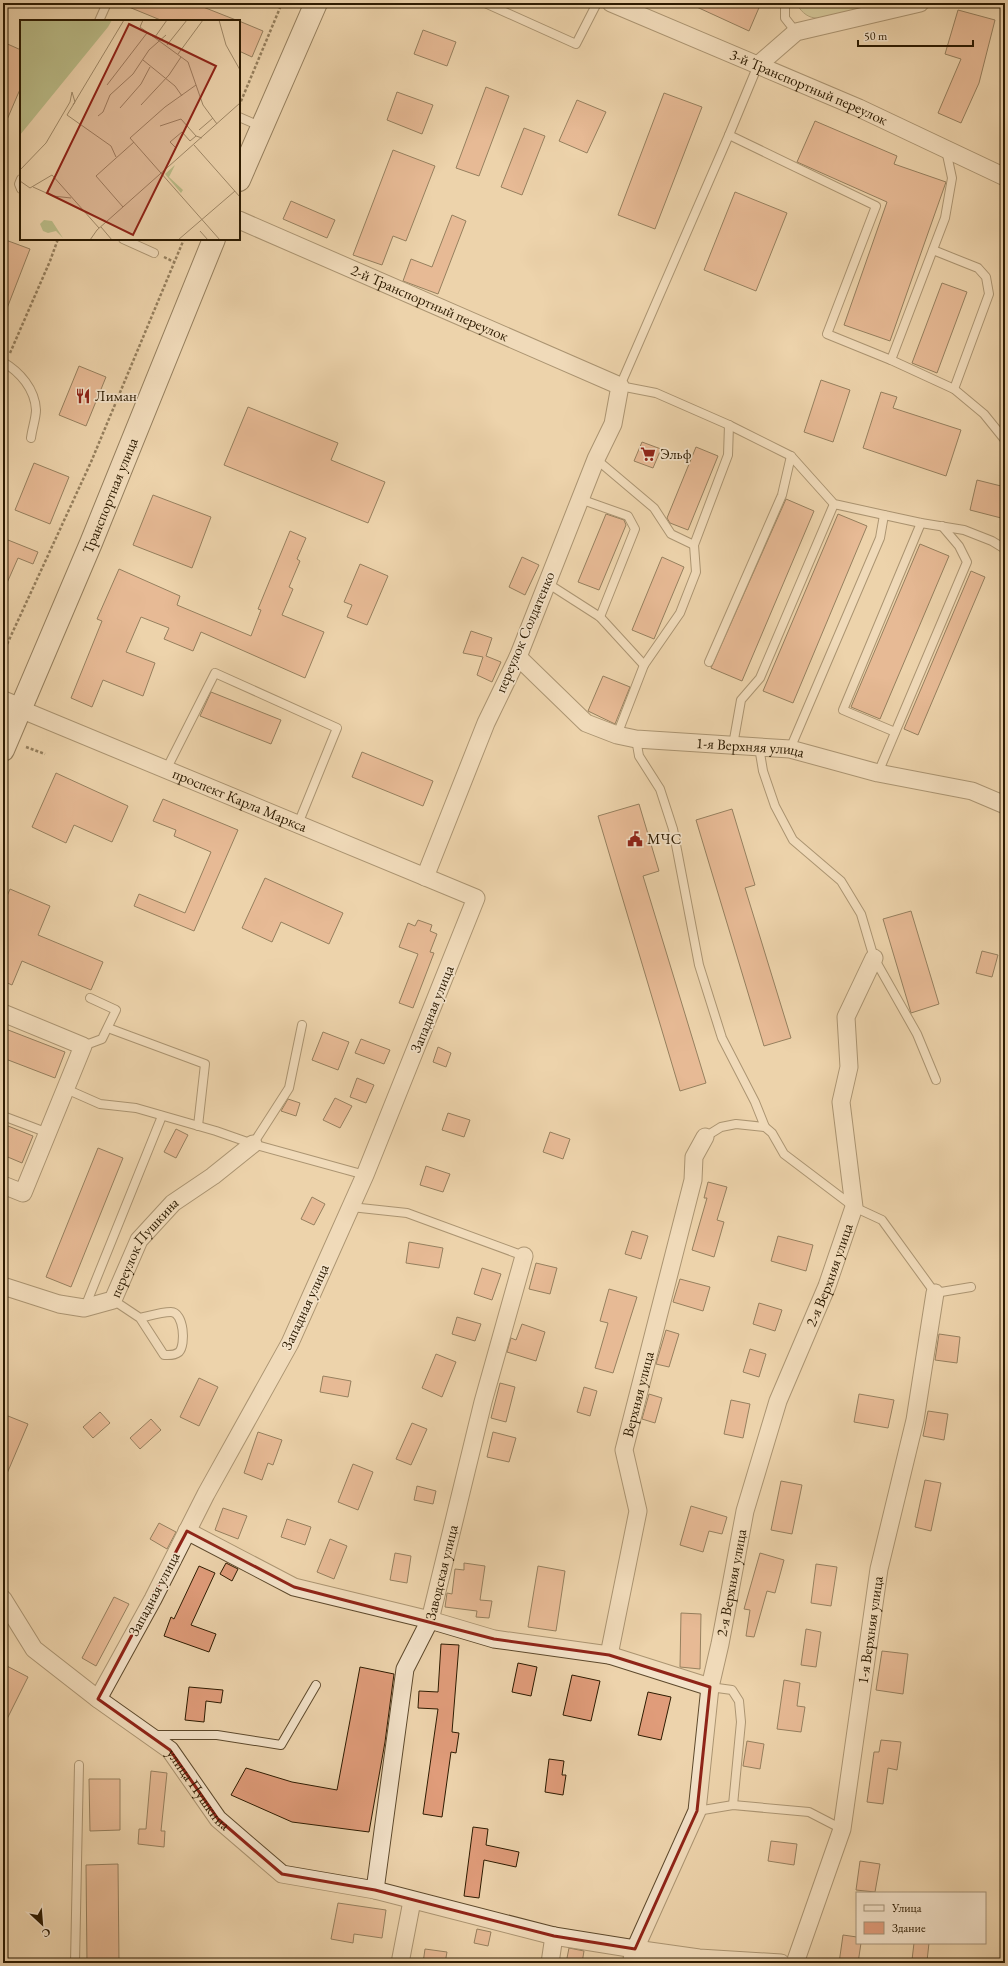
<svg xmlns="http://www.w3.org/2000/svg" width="1008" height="1966" font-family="'EB Garamond',serif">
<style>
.green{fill:#babc88;stroke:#746c44}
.building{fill:#e09c7a;stroke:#2d1b01}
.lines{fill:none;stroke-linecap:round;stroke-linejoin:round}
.service-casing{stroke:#5d492c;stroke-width:10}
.minor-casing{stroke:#5d492c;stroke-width:19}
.tertiary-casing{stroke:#5d492c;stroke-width:23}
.secondary-casing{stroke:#2d1b01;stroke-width:24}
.path{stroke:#2d1b01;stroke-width:2.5;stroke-dasharray:3 2;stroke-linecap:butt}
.service{stroke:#f3e2c9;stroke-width:8}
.minor{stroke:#f3e2c9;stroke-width:17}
.tertiary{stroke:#f3e2c9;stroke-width:21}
.secondary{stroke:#f3e2c9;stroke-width:22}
.marked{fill:none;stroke:#8f2418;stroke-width:3;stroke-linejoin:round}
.labels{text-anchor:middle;stroke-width:3.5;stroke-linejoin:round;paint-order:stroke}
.street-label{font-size:15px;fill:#2d1b01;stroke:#f3e2c9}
.poi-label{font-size:15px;fill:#2d1b01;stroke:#f3e2c9;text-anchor:start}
.inset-road{fill:none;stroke:#a08968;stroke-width:1}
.view{fill:#8f2418;fill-opacity:0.15;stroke:#8f2418;stroke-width:2}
.inset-edge{fill:none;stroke:#2d1b01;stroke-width:2}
</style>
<rect width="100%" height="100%" fill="#edd3ac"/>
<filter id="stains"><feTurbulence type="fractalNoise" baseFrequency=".005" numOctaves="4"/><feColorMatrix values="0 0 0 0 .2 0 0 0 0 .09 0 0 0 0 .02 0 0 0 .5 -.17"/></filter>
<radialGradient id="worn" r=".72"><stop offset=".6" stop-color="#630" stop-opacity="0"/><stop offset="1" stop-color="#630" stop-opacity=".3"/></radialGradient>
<path class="green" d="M796,3H886C869,7 831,21 815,18C806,17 800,10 796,3Z"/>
<g class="building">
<path d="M119,3H193L236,20L163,21Z"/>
<path d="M688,3H761L749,31Z"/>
<path d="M958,10L995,20L979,83L961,123L938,113L961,59L945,54Z"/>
<path d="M239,21L263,31L252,57L239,51Z"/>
<path d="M423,30L456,42L447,66L414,54Z"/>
<path d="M3,42L21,50V87L3,129Z"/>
<path d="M486,87L509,96L479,176L456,168Z"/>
<path d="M397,92L433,105L422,134L387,120Z"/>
<path d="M664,93L702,107L655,229L618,215Z"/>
<path d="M577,100L606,112L587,153L559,141Z"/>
<path d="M815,121L897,156L894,164L946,182L890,341L844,325L887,202L797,162Z"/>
<path d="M524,128L545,136L522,195L501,187Z"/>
<path d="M393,150L435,166L406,241L393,236L382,265L353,255Z"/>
<path d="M735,192L787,213L756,291L704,270Z"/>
<path d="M291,201L335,220L327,238L283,219Z"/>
<path d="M452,215L466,221L438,294L403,281L411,259L432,267Z"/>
<path d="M3,239L30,249L4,316H3Z"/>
<path d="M942,283L967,292L937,373L912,363Z"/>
<path d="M79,366L106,377L86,426L59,415Z"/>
<path d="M821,380L850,390L833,442L804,432Z"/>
<path d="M881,392L897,397L893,408L961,430L946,476L863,448Z"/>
<path d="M248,407L338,443L331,460L385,482L368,523L224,465Z"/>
<path d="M642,442L661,449L653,468L634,461Z"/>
<path d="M696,447L718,456L688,530L670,523L667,518Z"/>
<path d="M34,463L69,477L50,524L15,510Z"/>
<path d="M977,480L1005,487V519L970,510Z"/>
<path d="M153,495L211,517L192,568L133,545Z"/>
<path d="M786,499L814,511L742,681L711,668Z"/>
<path d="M606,514L624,520L626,525L599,590L578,582Z"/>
<path d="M838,514L867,526L793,703L763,691Z"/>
<path d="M290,531L306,538L297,559L300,561L289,587L293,589L282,615L324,632L305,678L201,632L193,651L164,639L169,628L141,617L126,652L155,663L143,696L103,680L92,707L71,698L102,621L97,619L119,569L180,596L177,605L251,636L261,610L258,609Z"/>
<path d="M3,538L38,552L33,564L18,558L3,592Z"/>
<path d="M920,544L949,556L880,719L851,707Z"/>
<path d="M522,557L539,565L525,595L509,587Z"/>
<path d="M662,557L684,567L654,639L632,630Z"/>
<path d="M360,564L388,576L367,625L347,617L352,605L344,602Z"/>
<path d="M971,571L985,577L918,735L904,729Z"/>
<path d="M471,631L492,638L486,656L501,662L492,682L477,675L483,657L463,653Z"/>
<path d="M603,676L630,687L615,724L588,711Z"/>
<path d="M211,692L281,720L271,744L200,716Z"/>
<path d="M362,752L433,781L423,806L352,777Z"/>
<path d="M56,773L128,806L112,842L74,825L66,843L32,827Z"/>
<path d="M163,799L238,830L194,931L134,906L139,894L185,913L211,852L174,836L176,830L153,821Z"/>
<path d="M639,804L659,871L643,876L706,1083L680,1091L598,816Z"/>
<path d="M732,809L755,885L745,888L791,1038L764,1046L696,820Z"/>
<path d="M265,878L343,913L329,944L281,922L272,942L242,928Z"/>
<path d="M10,889L50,906L38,935L103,962L91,990L22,961L12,985L3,981V906Z"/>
<path d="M911,911L939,1004L911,1013L883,919Z"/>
<path d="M418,920L432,925L430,931L437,934L430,952L434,953L413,1008L399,1003L418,954L399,947L408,923L415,926Z"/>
<path d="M982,951L998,955L992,977L976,973Z"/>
<path d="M3,1028L65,1052L55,1078L3,1058Z"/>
<path d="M323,1032L349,1042L338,1070L312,1060Z"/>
<path d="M361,1039L390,1050L384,1064L355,1053Z"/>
<path d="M438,1047L451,1053L446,1067L433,1062Z"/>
<path d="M357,1078L374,1085L366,1103L350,1097Z"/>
<path d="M335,1098L352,1106L340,1128L323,1120Z"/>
<path d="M288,1099L300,1103L296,1116L281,1111Z"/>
<path d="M448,1113L470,1120L464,1137L442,1130Z"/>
<path d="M3,1124L33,1136L22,1163L3,1155Z"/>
<path d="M176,1129L188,1135L176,1158L164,1152Z"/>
<path d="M550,1132L570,1139L563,1159L543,1152Z"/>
<path d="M98,1148L123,1158L71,1287L46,1277Z"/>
<path d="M426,1166L450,1174L443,1192L420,1185Z"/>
<path d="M708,1182L727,1187L717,1220L724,1222L714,1257L692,1250L707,1198H704Z"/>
<path d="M312,1197L325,1204L314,1225L301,1219Z"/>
<path d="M632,1231L648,1236L641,1259L625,1254Z"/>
<path d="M778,1236L813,1245L806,1271L771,1261Z"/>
<path d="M409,1242L443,1248L439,1268L406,1263Z"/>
<path d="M536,1263L557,1268L550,1294L529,1289Z"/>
<path d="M482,1268L501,1274L492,1300L474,1294Z"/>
<path d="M680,1279L710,1287L703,1311L673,1302Z"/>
<path d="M609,1289L637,1297L613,1373L595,1368L608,1323L600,1321Z"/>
<path d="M759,1303L782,1310L775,1331L753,1324Z"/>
<path d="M457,1317L481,1324L475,1341L452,1334Z"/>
<path d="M522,1324L545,1332L536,1361L507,1352L511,1338L516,1340Z"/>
<path d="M666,1330L679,1334L669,1367L656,1364Z"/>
<path d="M939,1334L960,1337L957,1363L935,1360Z"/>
<path d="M750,1349L766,1354L759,1377L743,1372Z"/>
<path d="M436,1354L456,1362L442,1397L422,1388Z"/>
<path d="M323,1376L351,1381L348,1397L320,1392Z"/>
<path d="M199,1378L218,1387L199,1426L180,1417Z"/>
<path d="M500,1383L515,1387L506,1422L491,1418Z"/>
<path d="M584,1387L597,1391L590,1416L577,1412Z"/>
<path d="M649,1394L662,1398L655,1423L642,1419Z"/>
<path d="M859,1394L894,1400L888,1428L854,1422Z"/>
<path d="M731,1400L750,1404L743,1438L724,1434Z"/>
<path d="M928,1411L948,1414L944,1440L923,1436Z"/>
<path d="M100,1412L110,1423L93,1438L83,1427Z"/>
<path d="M3,1414L28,1424L3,1483Z"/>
<path d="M151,1419L161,1430L140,1449L130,1438Z"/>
<path d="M412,1423L427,1429L411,1465L396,1459Z"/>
<path d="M258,1432L282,1440L273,1465L268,1463L262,1480L244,1473Z"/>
<path d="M493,1432L516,1438L509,1462L487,1457Z"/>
<path d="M353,1464L373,1472L358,1510L338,1502Z"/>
<path d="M925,1480L941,1483L931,1531L915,1527Z"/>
<path d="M781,1481L802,1485L792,1534L771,1530Z"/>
<path d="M417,1486L436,1491L433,1504L414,1500Z"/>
<path d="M691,1506L727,1517L722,1534L709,1531L703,1552L680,1545Z"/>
<path d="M223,1508L247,1516L238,1539L215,1530Z"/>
<path d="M287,1519L311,1527L305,1545L281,1537Z"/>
<path d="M159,1523L176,1532L167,1549L150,1539Z"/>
<path d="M330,1539L347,1546L334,1579L317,1572Z"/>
<path d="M395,1553L411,1556L407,1583L390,1580Z"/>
<path d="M760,1553L784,1560L775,1593L767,1591L754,1637L746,1636L750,1610L744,1609Z"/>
<path d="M226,1563L238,1569L232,1581L220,1574Z"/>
<path d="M464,1563L485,1566L480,1600L492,1601L489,1618L476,1617L477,1611L445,1607L447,1593L452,1594L455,1569L464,1570Z"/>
<path d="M816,1564L837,1567L831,1606L811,1603Z"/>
<path d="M199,1566L215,1573L191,1625L216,1634L209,1652L164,1636L171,1617L174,1619Z"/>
<path d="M538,1566L565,1571L556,1631L528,1627Z"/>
<path d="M114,1597L129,1604L96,1666L82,1658Z"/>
<path d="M681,1613L701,1614L700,1669L680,1667Z"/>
<path d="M806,1629L821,1632L816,1667L801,1665Z"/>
<path d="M441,1644L459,1645L452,1732L459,1733L456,1753L451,1752L442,1817L423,1814L438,1709L418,1708L419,1691L438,1692Z"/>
<path d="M882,1651L908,1654L903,1694L876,1690Z"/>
<path d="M518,1663L537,1667L531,1696L512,1692Z"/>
<path d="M3,1664L28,1677L3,1727Z"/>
<path d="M360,1667L394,1674L385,1742L369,1832L292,1822L231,1795L246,1768L292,1782L337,1790Z"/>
<path d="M572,1675L600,1681L591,1721L563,1715Z"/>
<path d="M784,1680L800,1683L797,1706L805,1707L801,1732L777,1729Z"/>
<path d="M189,1687L223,1690L221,1703L206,1701L204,1722L185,1720Z"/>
<path d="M648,1692L671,1697L661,1740L638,1735Z"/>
<path d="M881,1740L901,1742L897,1770L888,1768L883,1804L867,1802L874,1752H879Z"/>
<path d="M747,1741L764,1744L760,1769L743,1766Z"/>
<path d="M549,1759L564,1761L562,1775H566L563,1795L545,1792Z"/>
<path d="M151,1771L167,1773L161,1831H165L164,1847L138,1844L139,1829H146Z"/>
<path d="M89,1779H120V1830L90,1831Z"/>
<path d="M473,1827L488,1829L486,1845L519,1852L516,1867L484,1860L479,1898L464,1896Z"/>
<path d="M771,1841L797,1844L794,1865L768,1861Z"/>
<path d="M860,1861L880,1864L875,1892L856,1890Z"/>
<path d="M118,1864L119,1963H87L86,1865Z"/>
<path d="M338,1903L386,1910L382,1938L354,1934L353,1943L331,1939Z"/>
<path d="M477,1929L491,1932L488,1946L474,1943Z"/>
<path d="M843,1935L857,1937V1943H861L858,1963H839Z"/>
<path d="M914,1943H929L927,1961L912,1960Z"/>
<path d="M569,1948L584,1951L582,1963H566Z"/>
<path d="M425,1949L447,1952L445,1963H423Z"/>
</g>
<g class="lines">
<g class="service-casing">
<g id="service">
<path d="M485,3L576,44L597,3"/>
<path d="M785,3V18L796,32"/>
<path d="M99,21L107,3"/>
<path d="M758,65L729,135L876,206L827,334L891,360"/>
<path d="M239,117L262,127"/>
<path d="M729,135L620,386L656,393L729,425L791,456L834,504L921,523L964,530L992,541L1005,549"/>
<path d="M946,150L952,178L945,218L891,360L954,389L984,414L1005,440"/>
<path d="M21,179L19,184L21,189"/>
<path d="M123,239L154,253"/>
<path d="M933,250L978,268L986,277L989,294L954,389"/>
<path d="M3,362C20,372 35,389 36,410C36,418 32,429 31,438"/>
<path d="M596,459L654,508L671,534L694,545"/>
<path d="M580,499L628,516L635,529L600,617"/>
<path d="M547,583L600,617L644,665"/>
<path d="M709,662L782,495L791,456"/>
<path d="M895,732L843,710L921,523"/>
<path d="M617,735L644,665L680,613L696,572L694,545L728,455L729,425"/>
<path d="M636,739L639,756L660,789L673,829L699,965L722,1038L755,1102L765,1127"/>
<path d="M733,745L741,700L760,678L834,504"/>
<path d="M759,747L763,771L775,806L793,840L841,881L861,914L874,958L917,1034L936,1080"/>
<path d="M790,749L880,538L884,515"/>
<path d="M166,770L215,673L337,728L298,824"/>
<path d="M878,773L967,562L959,546L942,526"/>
<path d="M108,1028L205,1064L198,1126"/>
<path d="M83,1046L102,1039L116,1010L90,998"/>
<path d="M66,1089L100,1104L136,1108L216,1131L253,1144L365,1175"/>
<path d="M3,1116L48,1133"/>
<path d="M705,1137L721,1127L736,1124L765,1127L772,1133L784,1154L854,1207L882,1220L935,1293L971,1287"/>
<path d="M253,1144L289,1088L302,1025"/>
<path d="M351,1207L407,1213L524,1256"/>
<path d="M113,1300L140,1318L164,1355C169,1355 174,1356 179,1352C186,1345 184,1312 171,1312C161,1312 149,1316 140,1318"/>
<path d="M85,1307L162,1116"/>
<path d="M710,1687L732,1690L739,1701L741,1722L733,1805"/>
<path d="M155,1735H217L281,1745L316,1685"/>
<path d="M697,1811L733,1805L809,1812L842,1829"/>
<path d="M75,1963L79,1765"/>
</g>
</g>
<g class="minor-casing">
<g id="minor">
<path id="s1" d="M611,3L859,108L1005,177"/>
<path d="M758,65L796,32L920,3"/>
<path id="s2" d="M239,220L620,386L613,424L596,459L518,657L486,723L425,877"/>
<path id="s3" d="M518,657L586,723L617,735L636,739L790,749L878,773L972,791L1005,805"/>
<path id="s4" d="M20,709L476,898L365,1175L290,1343L206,1494L153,1599L98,1699"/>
<path d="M3,1013L83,1046L23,1193L3,1185"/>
<path id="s5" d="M3,1286L59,1304L84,1308L113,1300L139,1240L173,1203L213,1176L253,1144"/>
<path d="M187,1531L294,1587L430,1620L494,1639L609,1655L710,1687"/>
<path id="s6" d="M3,1599L34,1649L98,1699L170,1750L218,1819L282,1874L375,1890L554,1936L635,1949L699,1958L781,1963"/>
<path id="s7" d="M609,1655L638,1511L624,1450L693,1180L694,1157L705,1137"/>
<path id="s8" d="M375,1890L405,1669L430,1620L483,1402L524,1256"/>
<path d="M400,1963L412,1901"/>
<path d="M550,1963L554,1936"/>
<path id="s9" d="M631,1963L635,1949L697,1811L710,1687L720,1644L745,1511L778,1401L827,1286L854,1207L841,1102L849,1067L846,1017L874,958"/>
<path id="s10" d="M795,1963L842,1829L879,1569L915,1420L935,1293"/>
</g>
</g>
<g class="tertiary-casing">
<path id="tertiary" d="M3,702L20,709"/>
</g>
<g class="secondary-casing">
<g id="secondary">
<path d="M239,180L316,3"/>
<path id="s11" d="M3,750L91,543L214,239"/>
</g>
</g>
<g class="path">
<path d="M239,106L282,3"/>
<path d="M164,257L174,262"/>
<path d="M10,353L50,261L58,239"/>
<path d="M3,653L91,462L184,239"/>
<path d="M26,747L45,754"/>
</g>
<use href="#service" class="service"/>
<use href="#minor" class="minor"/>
<use href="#tertiary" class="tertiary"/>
<use href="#secondary" class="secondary"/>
</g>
<path d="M0 0H1008V1966H0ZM187,1531L294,1587L494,1639L609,1655L710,1687L697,1811L635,1949L554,1936L375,1890L282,1874L218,1819L170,1750L98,1699Z" fill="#edd3ac" fill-opacity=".55" fill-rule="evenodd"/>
<path class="marked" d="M187,1531L294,1587L494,1639L609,1655L710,1687L697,1811L635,1949L554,1936L375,1890L282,1874L218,1819L170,1750L98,1699Z"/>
<defs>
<g id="restaurant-bare" transform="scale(1.2)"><path d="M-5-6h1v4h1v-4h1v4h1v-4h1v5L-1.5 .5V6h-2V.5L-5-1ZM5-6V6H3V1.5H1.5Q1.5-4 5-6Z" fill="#8f2418" stroke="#f3e2c9" stroke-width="2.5" paint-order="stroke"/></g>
<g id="supermarket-bare" transform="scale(1.2)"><path d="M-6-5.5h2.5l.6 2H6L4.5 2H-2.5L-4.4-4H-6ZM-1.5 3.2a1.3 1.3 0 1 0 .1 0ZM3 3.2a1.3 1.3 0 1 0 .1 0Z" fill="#8f2418" stroke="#f3e2c9" stroke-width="2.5" paint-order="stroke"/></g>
<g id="civic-bare" transform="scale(1.2)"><path d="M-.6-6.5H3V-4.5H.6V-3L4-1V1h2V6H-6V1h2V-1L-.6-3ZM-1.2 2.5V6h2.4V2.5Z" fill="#8f2418" stroke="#f3e2c9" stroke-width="2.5" paint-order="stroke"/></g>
</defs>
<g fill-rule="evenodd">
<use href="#restaurant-bare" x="83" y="396"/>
<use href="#supermarket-bare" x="648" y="454"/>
<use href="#civic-bare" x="635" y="839"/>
</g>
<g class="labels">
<g class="street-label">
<text dy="5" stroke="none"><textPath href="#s1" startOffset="215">3-й Транспортный переулок</textPath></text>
<text dy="5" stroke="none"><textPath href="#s2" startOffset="208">2-й Транспортный переулок</textPath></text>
<text dy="5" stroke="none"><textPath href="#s11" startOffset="276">Транспортная улица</textPath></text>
<text transform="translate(525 632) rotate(-67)" y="5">переулок Солдатенко</text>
<text dy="5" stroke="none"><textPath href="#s3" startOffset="262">1-я Верхняя улица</textPath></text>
<text dy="5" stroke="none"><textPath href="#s4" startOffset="238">проспект Карла Маркса</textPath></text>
<text transform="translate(432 1009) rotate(-68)" y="5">Западная улица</text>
<text dy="5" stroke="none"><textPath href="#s5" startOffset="176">переулок Пушкина</textPath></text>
<text dy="5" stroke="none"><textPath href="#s9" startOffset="721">2-я Верхняя улица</textPath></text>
<text transform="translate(305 1307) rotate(-65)" y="5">Западная улица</text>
<text dy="5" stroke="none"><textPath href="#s7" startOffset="267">Верхняя улица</textPath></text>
<text dy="5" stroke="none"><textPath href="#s8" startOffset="327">Заводская улица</textPath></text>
<text dy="5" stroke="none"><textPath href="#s9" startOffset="397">2-я Верхняя улица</textPath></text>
<text transform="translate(154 1594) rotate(-62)" y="5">Западная улица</text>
<text dy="5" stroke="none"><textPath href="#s10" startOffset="343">1-я Верхняя улица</textPath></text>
<text dy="5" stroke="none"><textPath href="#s6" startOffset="277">улица Пушкина</textPath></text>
</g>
<g class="poi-label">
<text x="95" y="401">Лиман</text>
<text x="660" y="459">Эльф</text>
<text x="647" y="844">МЧС</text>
</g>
</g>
<g transform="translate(20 20)">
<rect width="220" height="220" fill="#edd3ac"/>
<path d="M0,0H92L88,7L0,115ZM155,145L149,157L163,170L161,173L145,154ZM24,200L32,201L43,218L36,211L28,213L23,211L20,204Z" fill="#babc88"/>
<path class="inset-road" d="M123,0L120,7L168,42L183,85L197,104M199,0L206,25L220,50M135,17L147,0M147,25L167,0M158,34L183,0M123,40L155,66L162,76M87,65L127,13M176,65L145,87L110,118L200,220M52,72L55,82L47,95L91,126L96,137M53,85L104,0M121,85L149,55L161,37M100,88L121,64L130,47M78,96L83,92L90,75L113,54L129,30L146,15M140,106L161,99L176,116M179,110L193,98M174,125L220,177M156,128L150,122L162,112L170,121L176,116L182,118M0,150L26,123L50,82L52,72M0,161L10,168L32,155L79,208M13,167L33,176L51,178M103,187L76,156L114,122M81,207L92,220M180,211L188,220M70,220L77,210L220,83M158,220L215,171"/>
<path class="view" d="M109,4L196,46L113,215L27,173Z"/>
<rect width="220" height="220" class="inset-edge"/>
</g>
<rect width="1008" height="1966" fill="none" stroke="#edd3ac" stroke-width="16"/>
<rect x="4" y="4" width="1000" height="1958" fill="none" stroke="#2d1b01" stroke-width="2"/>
<rect x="8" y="8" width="992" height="1950" fill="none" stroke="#2d1b01"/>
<rect x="856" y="1892" width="130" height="52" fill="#f3e2c9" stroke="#a49279"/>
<rect x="864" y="1905" width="20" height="6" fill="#f3e2c9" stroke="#a49279"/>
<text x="892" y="1912" font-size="12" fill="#2d1b01">Улица</text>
<rect x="864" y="1922" width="20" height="12" fill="#e09c7a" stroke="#a49279"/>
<text x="892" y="1932" font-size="12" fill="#2d1b01">Здание</text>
<g transform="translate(42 1924) rotate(154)" stroke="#f3e2c9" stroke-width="3" paint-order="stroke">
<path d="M0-3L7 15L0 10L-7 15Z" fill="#2d1b01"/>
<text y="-6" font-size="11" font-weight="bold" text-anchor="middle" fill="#2d1b01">С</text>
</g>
<path d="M858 40v6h115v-6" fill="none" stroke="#2d1b01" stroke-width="2"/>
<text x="864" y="40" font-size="12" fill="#2d1b01" stroke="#f3e2c9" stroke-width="3" paint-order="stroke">50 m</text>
<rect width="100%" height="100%" filter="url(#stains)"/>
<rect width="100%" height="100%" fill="url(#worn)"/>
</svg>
